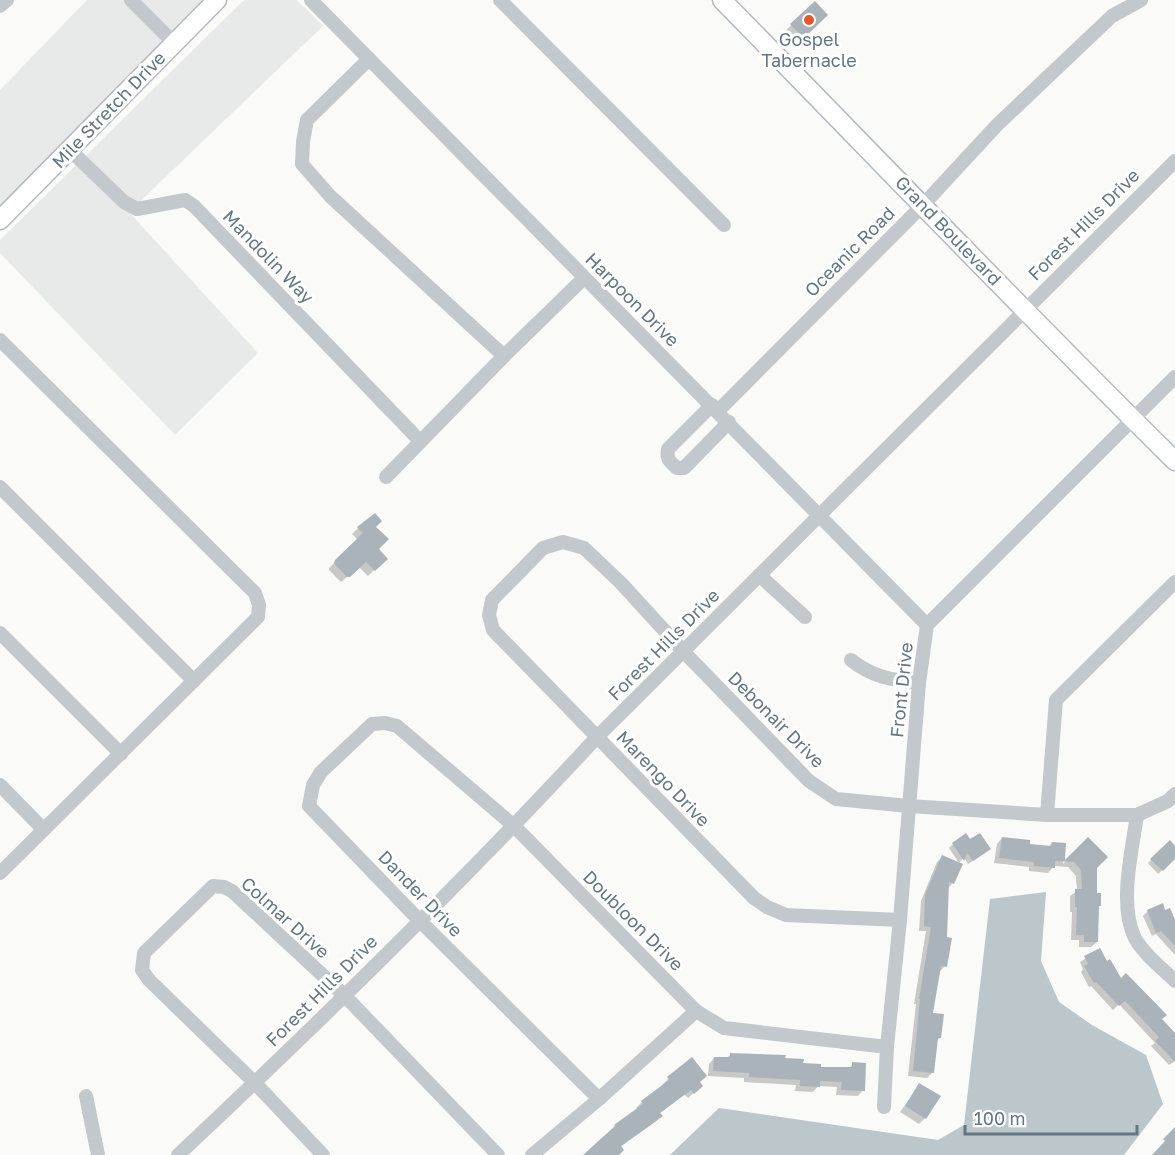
<svg xmlns="http://www.w3.org/2000/svg" width="1175" height="1155" font-family="'Golos Text',sans-serif">
<style>
.built{fill:#e8e9e9}
.water{fill:#bbc7cb}
.shadow{fill:#0003}
.building{fill:#aab3b9}
.lines{fill:none;stroke-linecap:round;stroke-linejoin:round}
.secondary-casing{stroke:#b3babf;stroke-width:21}
.street{stroke:#c3c8cc;stroke-width:14}
.secondary{stroke:#fff;stroke-width:18}
.poi-dot{fill:#e4572e;stroke:#fff;stroke-width:2}
.labels{text-anchor:middle;stroke-width:6;stroke-linejoin:round;paint-order:stroke}
.poi-label{font-size:18px;fill:#657683;stroke:#fff}
.street-label{font-size:18px;fill:#657683;stroke:#fff}
</style>
<rect width="100%" height="100%" fill="#fafaf8"/>
<g class="built">
<path d="M87,0H208L0,211V90Z"/>
<path d="M244,0H297L323,26L129,212L258,353L175,435L0,253V240Z"/>
</g>
<path class="water" d="M1046,892L1041,961L1059,1002L1092,1025L1146,1055L1163,1104L1124,1155H670L719,1108L938,1140L964,1125L990,899Z"/>
<g class="shadow">
<path d="M815,3L826,15L795,45L783,33Z"/>
<path d="M374,527L377,549L386,559L368,576L359,567L341,582L329,570V568L358,540L352,534L358,528Z"/>
<path d="M1002,838L1028,846L1048,847L1052,843L1065,844L1063,864L1088,839L1095,868L1096,895L1100,905L1098,907L1097,942L1091,947H1079V940H1071L1072,912H1070V896L1077,891L1076,876L1068,867L1054,866L1048,873L1029,871V867L994,863L997,844Z"/>
<path d="M1170,842L1175,848V858L1158,874L1148,863Z"/>
<path d="M953,844L985,853L968,864L964,857L959,863L949,848Z"/>
<path d="M942,857L953,883L947,889L945,966L940,971L931,1014L940,1038L936,1041L933,1072L927,1078L908,1076L916,1004H914L926,931H919L921,901L937,862Z"/>
<path d="M1148,911L1164,912L1175,923V955L1156,934L1152,936L1143,916Z"/>
<path d="M1099,950L1120,981L1175,1035V1061L1169,1065L1151,1046L1155,1043L1119,1004L1113,1010L1091,986L1089,987L1081,972L1083,969L1080,962Z"/>
<path d="M731,1054L784,1059L819,1068L848,1069L853,1064L863,1090L858,1096L836,1095L837,1087L818,1086L813,1092L795,1091L796,1085L744,1082V1078L708,1076L709,1064L714,1058L726,1059Z"/>
<path d="M668,1079L699,1082L696,1091L688,1098L684,1094L659,1114L661,1116L655,1122L620,1147L618,1155H585L638,1109L636,1108L642,1102L664,1085L663,1084Z"/>
<path d="M920,1084L925,1118L919,1124L900,1112Z"/>
</g>
<g class="building">
<path d="M815,1L828,15L804,38L790,24Z"/>
<path d="M375,513L382,521L376,527L389,539L379,549L388,559L375,571L366,562L350,577H347L334,563L335,560L363,533L357,527Z"/>
<path d="M966,833L970,839L980,833L991,849L973,861L967,853L964,861L952,843Z"/>
<path d="M1002,837L1030,840V844L1051,846L1052,842L1066,843L1065,860L1088,837L1108,857L1097,868V893H1101V906H1099L1098,942H1084V935H1076L1077,907H1075V889H1082L1081,870L1074,862L1055,861V868L1034,866V862L999,858Z"/>
<path d="M1170,840L1175,846V859L1163,871L1150,859Z"/>
<path d="M942,855L963,864L954,884L949,882L947,937L952,938L947,967L941,966L933,1013L944,1014L941,1038H938L934,1073L913,1071L920,999H919L931,927L924,926L925,895Z"/>
<path d="M1163,903L1165,910L1170,908L1175,920V946L1161,931L1156,933L1147,910Z"/>
<path d="M1100,948L1107,961L1110,959L1121,978L1126,973L1167,1015L1162,1019L1175,1033V1062L1155,1041L1159,1037L1125,1001L1119,1006L1096,982L1094,983L1084,966L1088,964L1084,956Z"/>
<path d="M730,1053L786,1055L785,1058L804,1059L803,1063L821,1064V1067H852V1062L866,1063L865,1091L841,1090L842,1082L820,1081V1087L800,1086V1080L749,1077V1073L713,1071L714,1057H730Z"/>
<path d="M692,1057L707,1076L700,1082L703,1086L694,1094L691,1090L660,1113L663,1116L621,1146L624,1150L619,1155H583L615,1126L614,1125L643,1104L641,1101L669,1080L667,1077Z"/>
<path d="M919,1083L941,1096L926,1119L905,1106Z"/>
<path d="M1175,1127V1155H1152L1165,1141L1163,1139Z"/>
</g>
<g class="lines">
<g class="secondary-casing">
<g id="secondary">
<path d="M722,0C873,154 1022,310 1175,461"/>
<path d="M0,220L217,0"/>
</g>
</g>
<g class="street">
<path d="M131,0L174,43"/>
<path d="M311,0L927,625"/>
<path d="M500,0L724,225"/>
<path d="M0,6L7,0"/>
<path d="M369,59L307,120L303,142L302,164L330,196L504,356"/>
<path d="M70,150L124,202L137,209L185,200L194,206L420,441"/>
<path d="M0,340L255,593L259,605L258,617L0,873"/>
<path d="M712,405L668,449C666,459 670,462 677,468H684L729,422"/>
<path d="M718,411L923,205L997,125L1112,16L1141,0"/>
<path d="M386,477L504,356L584,278"/>
<path d="M0,487L194,681"/>
<path d="M759,575L805,617"/>
<path d="M0,633L121,754"/>
<path d="M851,660C872,677 892,680 919,683"/>
<path d="M0,785L43,829"/>
<path d="M1047,815L1056,700L1175,582"/>
<path d="M1137,815C1132,851 1119,903 1134,936C1140,951 1164,970 1175,981"/>
<path d="M900,920L786,915L767,907L754,898L493,630L489,615L492,600L543,548L563,542L584,548L621,583L684,652L809,781L836,799L909,806L1047,815H1137L1168,801L1175,794"/>
<path d="M86,1096L98,1155"/>
<path d="M599,1099L419,920L309,806L313,785L321,772L372,724L385,723L397,726L514,826L696,1011L724,1028L887,1047"/>
<path d="M884,1107L887,1047L900,920L919,683L927,625L1175,377"/>
<path d="M178,1155C322,1020 463,882 597,737L1175,161"/>
<path d="M323,1155L255,1083L149,980L142,970L144,953L213,886L224,887L232,891L344,995L498,1155"/>
<path d="M532,1155L599,1099L696,1011"/>
</g>
<use href="#secondary" class="secondary"/>
</g>
<circle class="poi-dot" cx="809" cy="20" r="6"/>
<g class="labels">
<g class="poi-label">
<text x="809" y="46">Gospel<tspan x="809" dy="21">Tabernacle</tspan></text>
</g>
<g class="street-label">
<text transform="translate(109 110) rotate(-46)" y="6">Mile Stretch Drive</text>
<text transform="translate(1084 225) rotate(-45)" y="6">Forest Hills Drive</text>
<text transform="translate(948 231) rotate(46)" y="6">Grand Boulevard</text>
<text transform="translate(850 252) rotate(-45)" y="6">Oceanic Road</text>
<text transform="translate(268 257) rotate(46)" y="6">Mandolin Way</text>
<text transform="translate(632 300) rotate(45)" y="6">Harpoon Drive</text>
<text transform="translate(664 645) rotate(-45)" y="6">Forest Hills Drive</text>
<text transform="translate(902 690) rotate(-84)" y="6">Front Drive</text>
<text transform="translate(776 720) rotate(45)" y="6">Debonair Drive</text>
<text transform="translate(663 779) rotate(46)" y="6">Marengo Drive</text>
<text transform="translate(420 894) rotate(46)" y="6">Dander Drive</text>
<text transform="translate(285 918) rotate(42)" y="6">Colmar Drive</text>
<text transform="translate(633 921) rotate(45)" y="6">Doubloon Drive</text>
<text transform="translate(322 991) rotate(-45)" y="6">Forest Hills Drive</text>
</g>
</g>
<path d="M965 1125v9h172v-9" fill="none" stroke="#657683" stroke-width="3"/>
<text x="974" y="1125" font-size="18" fill="#657683" stroke="#ffffff" stroke-width="4.5" paint-order="stroke">100 m</text>
</svg>
